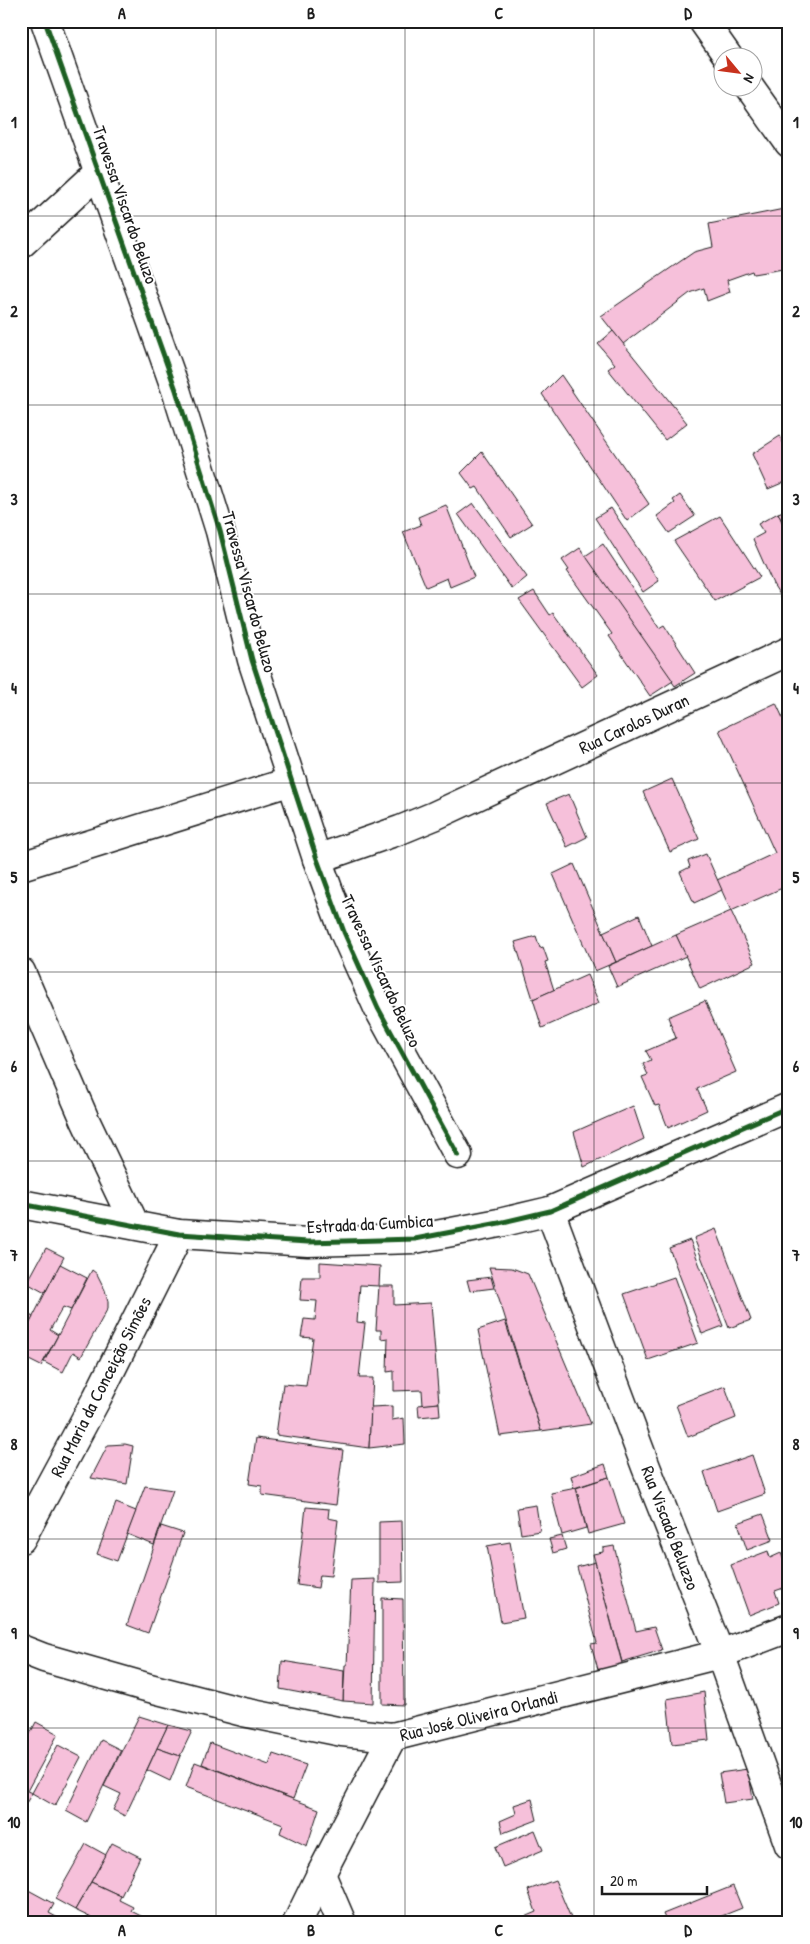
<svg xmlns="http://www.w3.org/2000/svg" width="810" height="1944" font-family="'Patrick Hand',sans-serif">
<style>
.building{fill:#f6c0da;stroke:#1c1c1c}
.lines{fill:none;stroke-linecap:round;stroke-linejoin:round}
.minor-casing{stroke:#1c1c1c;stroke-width:31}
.minor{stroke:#fff;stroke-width:28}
.cycleway-casing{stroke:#fff;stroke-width:8}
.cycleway{stroke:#1b5e20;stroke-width:5}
.grid{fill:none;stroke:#1c1c1c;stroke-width:1;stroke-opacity:0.55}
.labels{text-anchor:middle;stroke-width:4;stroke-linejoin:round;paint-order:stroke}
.street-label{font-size:18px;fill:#1c1c1c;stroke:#fff}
.neatline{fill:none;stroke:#1c1c1c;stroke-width:2}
.grid-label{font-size:16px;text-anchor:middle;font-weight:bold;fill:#1c1c1c}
</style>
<rect width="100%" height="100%" fill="#fff"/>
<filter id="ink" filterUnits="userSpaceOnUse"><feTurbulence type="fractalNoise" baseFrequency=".02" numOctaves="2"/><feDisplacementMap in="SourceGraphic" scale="10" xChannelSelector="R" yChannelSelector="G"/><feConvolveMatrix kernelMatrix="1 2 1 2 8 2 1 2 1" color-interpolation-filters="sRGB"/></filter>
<g filter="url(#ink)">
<g class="building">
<path d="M789,208V237H787L789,268L753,274L752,271L727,280L730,292L707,301L704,288L690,293L623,344L601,316L694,252L713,247L709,224Z"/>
<path d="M613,331L687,423L665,440L608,369L615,364L598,344Z"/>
<path d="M561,375L649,504L627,521L542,394Z"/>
<path d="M780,436L789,455V480L768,489L752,454Z"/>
<path d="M482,452L532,524L511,537L477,487L473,489L461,473Z"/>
<path d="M680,495L695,516L669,533L657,516L675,503L673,500Z"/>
<path d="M473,503L527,577L512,589L458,514Z"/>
<path d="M446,505L474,577L450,587L447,578L426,587L403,532L421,525L418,517Z"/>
<path d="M611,508L659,581L643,592L595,518Z"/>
<path d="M789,509V537L778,513Z"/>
<path d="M778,513L789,537V606H787L773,584L753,539L764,533L758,524Z"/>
<path d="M720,516L760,577L715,601L674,541Z"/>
<path d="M603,544L659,628L664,625L695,673L675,686L585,556Z"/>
<path d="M580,548L673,681L650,696L609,636L612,634L567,571L569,570L562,560Z"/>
<path d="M534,591L550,615L553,613L598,675L582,687L519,600Z"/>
<path d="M776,703L789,731V885L731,911L717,880L775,853L719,730Z"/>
<path d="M672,779L699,839L670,852L643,792Z"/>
<path d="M569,794L587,837L567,847L547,803Z"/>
<path d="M706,854L722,890L694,903L680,872L690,867L688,861Z"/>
<path d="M574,864L616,962L595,971L553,874Z"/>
<path d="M731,911L755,963L700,989L676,935Z"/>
<path d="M639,915L652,946L616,962L603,932Z"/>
<path d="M676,935L686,956L617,987L608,966Z"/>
<path d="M536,936L540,948L543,947L548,961L545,962L554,990L533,999L515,942Z"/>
<path d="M587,975L599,1003L542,1028L533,999Z"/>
<path d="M705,1001L736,1072L697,1089L707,1110L668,1128L659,1105L655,1106L642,1077L648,1075L643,1064L651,1060L646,1051L676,1038L668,1017Z"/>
<path d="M633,1106L644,1139L584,1167L574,1132Z"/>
<path d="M716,1229L751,1320L729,1328L694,1238Z"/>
<path d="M690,1240L723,1326L702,1334L669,1248Z"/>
<path d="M46,1248L64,1257L45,1293L27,1283Z"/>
<path d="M320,1262L380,1266L379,1286L360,1285L357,1322L365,1323L359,1378H373L369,1448L276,1435L283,1384L306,1386L313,1338L301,1337L304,1319L315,1320L317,1301L300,1300L302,1277H320Z"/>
<path d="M60,1264L87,1278L71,1310L63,1307L50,1330L58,1335L41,1366L21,1356V1340Z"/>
<path d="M489,1267L512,1268L528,1274L591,1424L541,1431Z"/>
<path d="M92,1270L97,1274L105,1290L108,1301V1308L81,1357L73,1352L63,1372L44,1362Z"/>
<path d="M491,1277L494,1288L470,1291L467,1280Z"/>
<path d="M674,1277L698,1343L648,1360L624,1294Z"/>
<path d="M379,1286H394V1305L431,1303L439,1403L423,1405L422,1390L394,1391V1371L387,1372L388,1338L381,1339V1330H376Z"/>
<path d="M21,1310L33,1317L24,1334L21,1333Z"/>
<path d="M505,1321L541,1431L500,1436L478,1330Z"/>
<path d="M725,1386L736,1418L688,1437L676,1405Z"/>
<path d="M439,1403L440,1415L419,1417L418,1405Z"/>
<path d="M392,1406V1420L404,1418L405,1444L369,1448L371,1407Z"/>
<path d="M256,1438L343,1450L336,1505L262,1495V1486L249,1484Z"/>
<path d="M125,1444L133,1446L127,1484L91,1478L108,1445Z"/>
<path d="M752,1455L765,1494L717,1511L704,1472Z"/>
<path d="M605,1464L609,1477L574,1488L571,1476Z"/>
<path d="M609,1477L624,1524L588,1534L576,1488Z"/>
<path d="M145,1486L173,1490L154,1545L127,1534Z"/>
<path d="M576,1488L586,1528L562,1535L551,1493Z"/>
<path d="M116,1503L136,1511L117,1561L97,1554Z"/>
<path d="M536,1505L540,1531L521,1534L517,1508Z"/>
<path d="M306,1507L329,1509L328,1518L338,1520L331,1576L320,1575L318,1588L297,1585Z"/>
<path d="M763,1514L773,1540L747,1550L738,1523Z"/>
<path d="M402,1521L403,1582L379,1583V1522Z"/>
<path d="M161,1526L183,1533L148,1633L127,1625Z"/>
<path d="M562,1536L566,1549L553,1553L549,1539Z"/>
<path d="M510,1542L524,1618L501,1622L487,1546Z"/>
<path d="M614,1546L636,1631L654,1627L662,1650L622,1662L593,1554L603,1552V1548Z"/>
<path d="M768,1551L770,1558L781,1553L789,1574V1586L775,1591L779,1603L749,1615L731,1565Z"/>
<path d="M595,1562L623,1667L599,1673L591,1644L597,1643L577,1567Z"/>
<path d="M375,1579L373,1703L343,1701L345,1665H347L351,1580Z"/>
<path d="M382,1598L403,1599L404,1705L382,1704Z"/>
<path d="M282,1661L344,1671L343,1701L280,1689Z"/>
<path d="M704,1692L709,1740L672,1744L667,1699Z"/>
<path d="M139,1716L168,1725L125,1816L113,1810L121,1794L104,1786Z"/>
<path d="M36,1722L58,1734L27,1791L32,1793L22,1810L21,1751Z"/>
<path d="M168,1725L192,1731L180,1756L157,1748Z"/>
<path d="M101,1740L121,1750L86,1822L66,1811Z"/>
<path d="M210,1743L269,1765L273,1754L306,1765L293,1799L202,1764Z"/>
<path d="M58,1745L81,1757L55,1806L32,1793Z"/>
<path d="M157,1748L180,1756L170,1781L147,1770Z"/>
<path d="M195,1762L319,1809L307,1846L280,1833L283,1824L186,1787Z"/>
<path d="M748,1769L753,1799L724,1803L719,1773Z"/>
<path d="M532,1799L537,1820L503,1833L500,1821L516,1814L514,1805Z"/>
<path d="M535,1830L543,1850L503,1867L495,1847Z"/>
<path d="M112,1843L140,1857L121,1896L91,1882Z"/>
<path d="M86,1844L106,1855L75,1910L55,1899Z"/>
<path d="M555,1880L573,1923H510L536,1912L528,1890Z"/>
<path d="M91,1882L121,1896L119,1900L133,1907L131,1911L155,1923H102L75,1910Z"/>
<path d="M21,1886L54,1904L49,1913L67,1923H33L21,1917Z"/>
<path d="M733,1886L742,1908L704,1923H667L663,1914Z"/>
</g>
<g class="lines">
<g class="minor-casing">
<g id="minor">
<path d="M45,21L176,390L220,531L252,660L317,859L344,932L378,1008L458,1155"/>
<path d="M703,21L729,58"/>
<path d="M750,88L789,143"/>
<path d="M21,244L99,172"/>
<path d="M317,859L400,830L434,816L789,651"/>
<path d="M21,866L292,781"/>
<path d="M21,972L85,1120L135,1225"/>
<path d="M21,1204L179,1234L308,1242L415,1239L499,1223L550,1211L789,1107"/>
<path d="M550,1211L646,1467L720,1654L789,1845"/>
<path d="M21,1539L97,1398L179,1234"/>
<path d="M21,1649L44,1658L146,1687L243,1712L342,1732L392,1737L720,1654L789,1628"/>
<path d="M321,1874L342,1923"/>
<path d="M297,1923L321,1874L392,1737"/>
</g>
</g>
<use href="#minor" class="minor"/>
<g class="cycleway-casing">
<g id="cycleway">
<path d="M45,21L176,390L220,531L252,660L317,859L344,932L378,1008L458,1155"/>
<path d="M21,1204L179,1234L308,1242L415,1239L499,1223L550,1211L789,1107"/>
</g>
</g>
<use href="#cycleway" class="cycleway"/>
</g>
</g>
<path class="grid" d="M216,21V1923M405,21V1923M594,21V1923M21,216H789M21,405H789M21,594H789M21,783H789M21,972H789M21,1161H789M21,1350H789M21,1539H789M21,1728H789"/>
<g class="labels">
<g class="street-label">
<text transform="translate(125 205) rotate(71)" y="6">Travessa Viscardo Beluzo</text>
<text transform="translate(249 592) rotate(75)" y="6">Travessa Viscardo Beluzo</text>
<text transform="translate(634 724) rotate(-25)" y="6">Rua Carolos Duran</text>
<text transform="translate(381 971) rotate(65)" y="6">Travessa Viscardo Beluzo</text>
<text transform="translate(370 1224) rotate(-3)" y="6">Estrada da Cumbica</text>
<text transform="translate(101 1387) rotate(-63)" y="6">Rua Maria da Conceição Simões</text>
<text transform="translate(670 1528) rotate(69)" y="6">Rua Viscado Beluzzo</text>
<text transform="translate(479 1716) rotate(-14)" y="6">Rua José Oliveira Orlandi</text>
</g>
</g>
<rect width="810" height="1944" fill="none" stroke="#fff" stroke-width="55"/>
<g transform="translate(738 72) rotate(119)"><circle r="24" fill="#ffffff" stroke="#a4a4a4"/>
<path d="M0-4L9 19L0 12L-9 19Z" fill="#c8321e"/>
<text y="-8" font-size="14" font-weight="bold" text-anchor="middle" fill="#1c1c1c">N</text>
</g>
<path d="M602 1886v8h105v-8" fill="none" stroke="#1c1c1c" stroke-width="2.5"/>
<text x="610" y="1886" font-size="15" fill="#1c1c1c" stroke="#ffffff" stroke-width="4" paint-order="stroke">20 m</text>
<rect x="28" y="28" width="754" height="1888" class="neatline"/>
<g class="grid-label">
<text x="122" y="19">A</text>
<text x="311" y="19">B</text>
<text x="499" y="19">C</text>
<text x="688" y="19">D</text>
<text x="14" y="128">1</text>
<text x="796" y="128">1</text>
<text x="14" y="317">2</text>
<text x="796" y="317">2</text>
<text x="14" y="505">3</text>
<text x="796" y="505">3</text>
<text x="14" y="694">4</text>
<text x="796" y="694">4</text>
<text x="14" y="883">5</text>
<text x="796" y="883">5</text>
<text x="14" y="1072">6</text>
<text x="796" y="1072">6</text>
<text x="14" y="1261">7</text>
<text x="796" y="1261">7</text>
<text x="14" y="1450">8</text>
<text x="796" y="1450">8</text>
<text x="14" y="1639">9</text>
<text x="796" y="1639">9</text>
<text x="14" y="1828">10</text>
<text x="796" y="1828">10</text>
<text x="122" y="1936">A</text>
<text x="311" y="1936">B</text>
<text x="499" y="1936">C</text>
<text x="688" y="1936">D</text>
</g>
</svg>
